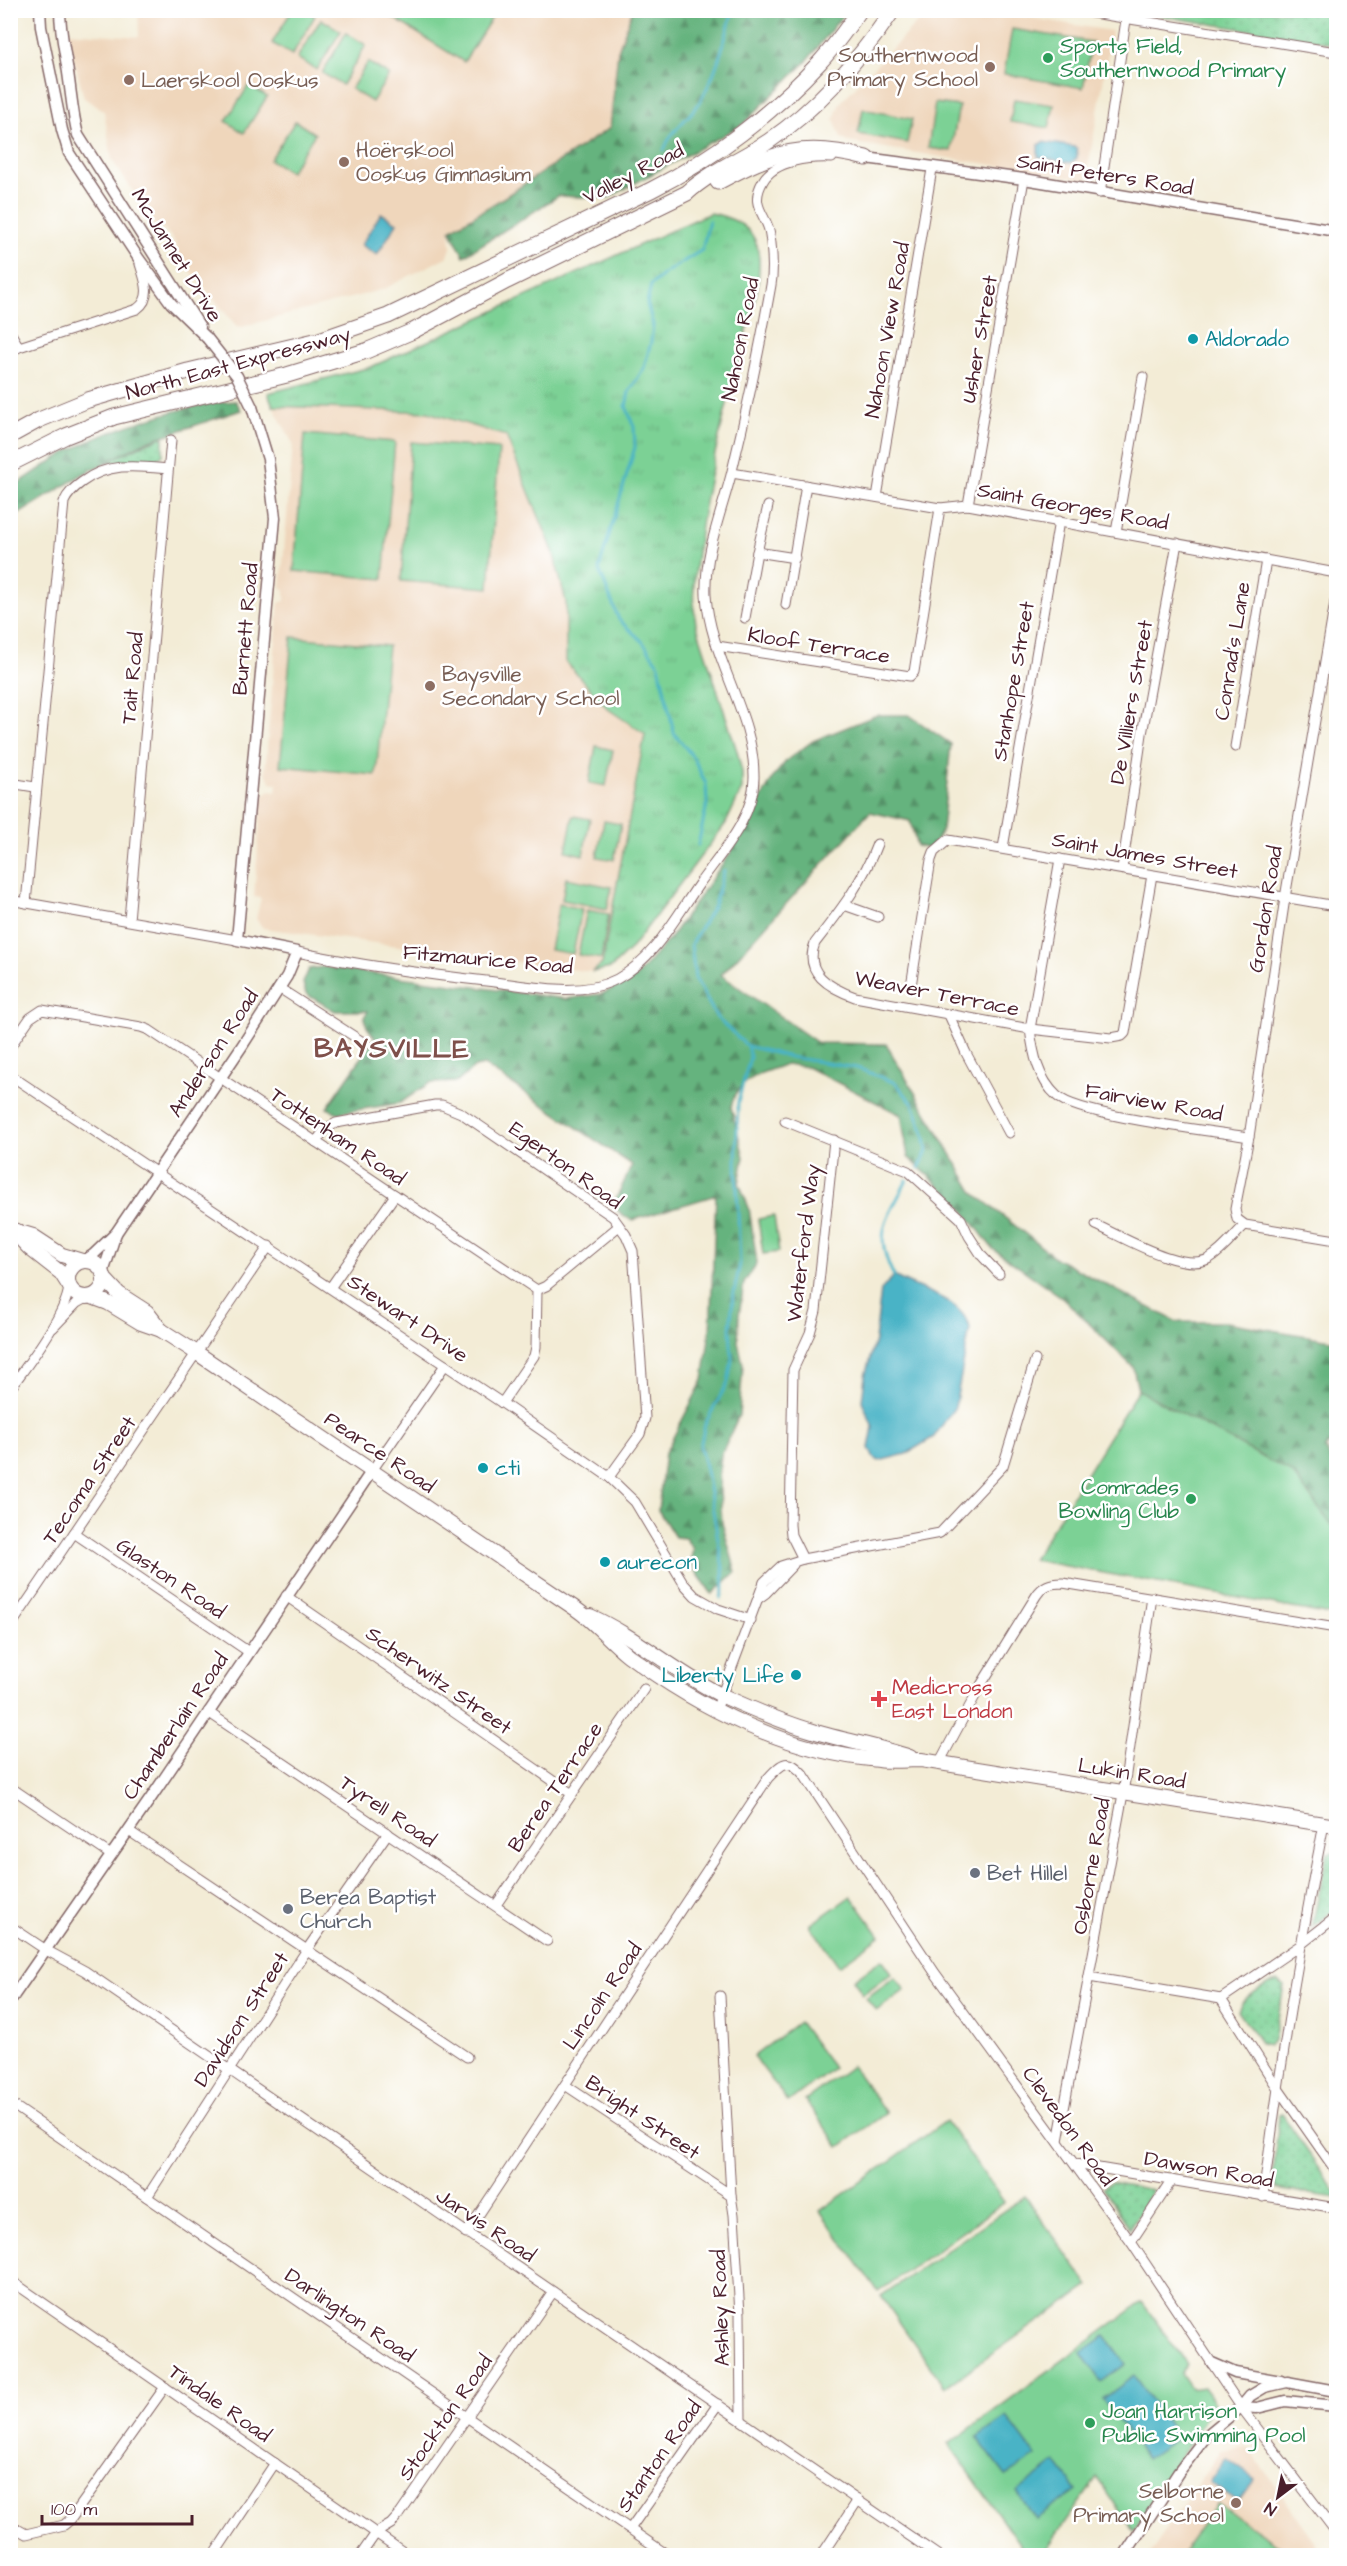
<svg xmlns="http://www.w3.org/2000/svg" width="1347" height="2566" font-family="'Architects Daughter',sans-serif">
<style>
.built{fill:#efd6bb}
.grass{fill:url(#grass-dots);stroke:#637860;stroke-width:1.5}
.forest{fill:url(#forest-firs);stroke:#586954;stroke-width:1.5}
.park{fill:url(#park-tufts);stroke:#637860;stroke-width:1.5}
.pitch{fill:#7cd195;stroke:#637860;stroke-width:1.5}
.water{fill:#48b3c6;stroke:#496978;stroke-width:1.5}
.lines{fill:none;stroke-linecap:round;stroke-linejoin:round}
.stream{stroke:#48b3c6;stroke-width:3}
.minor-casing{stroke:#856767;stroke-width:11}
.tertiary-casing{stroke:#856767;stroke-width:13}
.primary-casing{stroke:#856767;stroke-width:16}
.trunk-casing{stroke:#856767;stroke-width:17}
.minor{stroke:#fff;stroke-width:9}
.tertiary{stroke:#fff;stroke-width:10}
.primary{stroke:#fff;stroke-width:14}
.trunk{stroke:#fff;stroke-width:15}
.tertiary-bridge-casing{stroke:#856767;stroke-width:13;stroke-linecap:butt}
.tertiary-bridge{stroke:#fff;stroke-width:10}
.leisure-dot{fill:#2e9e5b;stroke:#fff;stroke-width:2}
.education-dot{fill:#8d6e63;stroke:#fff;stroke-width:2}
.culture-dot{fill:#0f9aa8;stroke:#fff;stroke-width:2}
.health-dot{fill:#e0444e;stroke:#fff;stroke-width:2}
.worship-dot{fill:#6b7280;stroke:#fff;stroke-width:2}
.labels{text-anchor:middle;stroke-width:5;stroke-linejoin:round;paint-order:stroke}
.leisure-label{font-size:21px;fill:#27864d;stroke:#fff;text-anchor:start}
.education-label{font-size:21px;fill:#785e54;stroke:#fff;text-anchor:start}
.street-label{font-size:21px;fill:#4a1f2b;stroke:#fff}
.culture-label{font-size:21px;fill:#0d838f;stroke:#fff;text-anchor:start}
.health-label{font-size:21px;fill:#be3a42;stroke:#fff;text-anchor:start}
.worship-label{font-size:21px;fill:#5b616d;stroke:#fff;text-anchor:start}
.district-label{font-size:27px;font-weight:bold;letter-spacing:1.5px;fill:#7f504b;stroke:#fff}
</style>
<defs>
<pattern id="grass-dots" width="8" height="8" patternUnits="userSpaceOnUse" patternTransform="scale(1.5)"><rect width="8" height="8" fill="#7cd195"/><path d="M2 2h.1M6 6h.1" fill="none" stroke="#6db381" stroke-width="1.8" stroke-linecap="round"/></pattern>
<pattern id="forest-firs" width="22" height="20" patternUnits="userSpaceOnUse" patternTransform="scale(1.5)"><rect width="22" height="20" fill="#65b37e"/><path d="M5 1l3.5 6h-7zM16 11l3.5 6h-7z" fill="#559167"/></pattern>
<pattern id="park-tufts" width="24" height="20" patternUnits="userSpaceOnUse" patternTransform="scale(1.5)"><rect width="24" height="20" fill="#7cd195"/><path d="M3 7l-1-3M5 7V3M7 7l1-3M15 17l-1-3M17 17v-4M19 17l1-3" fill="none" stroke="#6db381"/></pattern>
</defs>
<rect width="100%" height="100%" fill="#fff"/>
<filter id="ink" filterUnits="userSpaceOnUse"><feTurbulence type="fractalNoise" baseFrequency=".0167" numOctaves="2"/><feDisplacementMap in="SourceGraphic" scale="12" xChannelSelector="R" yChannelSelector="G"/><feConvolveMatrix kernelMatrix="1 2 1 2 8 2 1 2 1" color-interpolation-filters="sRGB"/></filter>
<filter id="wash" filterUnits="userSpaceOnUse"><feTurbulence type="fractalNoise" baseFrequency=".008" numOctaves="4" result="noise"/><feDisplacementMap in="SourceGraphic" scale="24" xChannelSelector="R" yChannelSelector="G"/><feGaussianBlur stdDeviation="1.35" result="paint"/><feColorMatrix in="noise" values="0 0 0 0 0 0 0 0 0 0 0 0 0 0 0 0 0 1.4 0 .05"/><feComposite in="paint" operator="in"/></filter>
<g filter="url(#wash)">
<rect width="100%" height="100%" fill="#f3ecd6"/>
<g class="built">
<path d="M138,10L632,11L618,51L610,128L500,200L450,230L451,248L448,256L384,289L238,328L177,255L178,249L172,238L164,229L157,227L112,160L104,111L84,98L67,32L139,37Z"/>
<path d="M928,11H987L1112,31L1086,180L848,142L841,138L834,119L840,103Z"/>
<path d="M273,406L428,412L506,435L553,551L566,602V662L608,709L645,734L602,964L592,972L263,928L256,919L261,898L254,897L262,797L270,791L276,792L277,784L271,782L265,772L279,603L285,601V590L281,587L293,444Z"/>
<path d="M1248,2447L1324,2555L1148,2556L1221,2450Z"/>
</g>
<g class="grass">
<path d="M1131,11H1336V44Z"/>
<path d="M163,436V455C152,465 139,460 126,461C118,461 109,463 101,464Z"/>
<path d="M1335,1852L1336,1908L1312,1928L1327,1854Z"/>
<path d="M1278,1981L1284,1986L1274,2040L1268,2046L1261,2044L1238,2011C1243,1998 1265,1983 1278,1981Z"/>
<path d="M1282,2114L1336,2193V2198L1276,2189L1273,2178L1279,2115Z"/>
<path d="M1111,2182L1153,2190L1130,2229L1103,2187Z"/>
</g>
<g class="forest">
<path d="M632,11H846L806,62L742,125L608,198L558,196L464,256L450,230L500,200L610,128L618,51Z"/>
<path d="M236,401L241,410L148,441L83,474L11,519V488C30,476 49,462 69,451C115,427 185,404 236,401Z"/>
<path d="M877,715H909L951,744L942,830L931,849L917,846L910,821L870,812L721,975L818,1043L886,1044L974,1193L1057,1259L1177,1322H1226L1336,1341V1444H1331L1325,1448L1336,1469V1531L1292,1473L1138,1390L1133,1367L1063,1298L993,1249L958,1203L908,1157L901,1115L807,1067L786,1064L759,1074L745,1082L735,1094L731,1107L744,1157L739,1183L749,1208L757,1263L744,1283L739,1315L738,1342L743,1364L739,1415L721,1455L719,1474L722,1523L736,1572L712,1594L690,1563L693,1549L685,1538L675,1537L658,1510L665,1453L703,1380L710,1331L716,1195L633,1220L623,1216L613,1205L632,1165L484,1065L475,1067L457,1082L430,1083L400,1103L338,1113L327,1108L375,1038L367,1027L364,1017L368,1011H335L306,994L303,983L309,969L323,967L566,999L602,994L636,977L670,938L731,852L774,776L787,760L813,741Z"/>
</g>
<path class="park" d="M710,213C759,222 763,246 757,291C737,367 715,442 702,519C697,555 690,588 696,624L737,751L742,772V789L726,823L630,950L611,968L592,972L602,964L645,734L608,709L566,662V602L553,551L506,436L428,412L273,406L268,393L371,367Z"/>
<g class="pitch">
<path d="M292,10L307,11L315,16L292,55L272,43Z"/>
<path d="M382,11H496L464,62Z"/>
<path d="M321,19L341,31L317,70L297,58Z"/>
<path d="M1012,29L1092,42L1083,88L1004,74Z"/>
<path d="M346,33L366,45L342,85L322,73Z"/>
<path d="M368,62L389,75L372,102L351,89Z"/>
<path d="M249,85L267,97L244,133L226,121Z"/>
<path d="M1014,99L1054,105L1049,128L1010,122Z"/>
<path d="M935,103L959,106L951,151L928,148Z"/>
<path d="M863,109L912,119L907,143L858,134Z"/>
<path d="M295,121L315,134L290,172L270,160Z"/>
<path d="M305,434L395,442L383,579L294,571Z"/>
<path d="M411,442L499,449L489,588L401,581Z"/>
<path d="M292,637L388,646L376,775L280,766Z"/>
<path d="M596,746L613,750L606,786L589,783Z"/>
<path d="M573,816L590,819L583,855L566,851Z"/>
<path d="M604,821L621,824L614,860L597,857Z"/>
<path d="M566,878L612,887L607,909L562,900Z"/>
<path d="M559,904L582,909L573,954L550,950Z"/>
<path d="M587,910L609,914L601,959L578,955Z"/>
<path d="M774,1216L779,1252L763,1254L758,1219Z"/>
<path d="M1138,1390L1292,1473L1336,1531V1616L1033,1560Z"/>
<path d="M851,1896L880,1936L839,1966L810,1925Z"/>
<path d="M882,1959L892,1973L863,1994L853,1980Z"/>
<path d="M895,1977L905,1990L876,2011L866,1998Z"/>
<path d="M799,2022L833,2068L788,2102L754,2056Z"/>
<path d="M852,2066L886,2113L839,2147L805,2100Z"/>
<path d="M946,2121L1004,2202L878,2292L820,2211Z"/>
<path d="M1025,2196L1089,2286L945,2387L881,2296Z"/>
<path d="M1142,2302L1187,2364L1181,2374L1191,2389L1203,2387L1215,2403L1134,2531L1097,2478L1042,2555H1027L949,2444Z"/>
<path d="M1217,2503L1293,2555H1180Z"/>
</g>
<g class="water">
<path d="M1043,142L1075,147L1077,149V158L1071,163L1038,157V145Z"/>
<path d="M381,213L397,223L377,255L361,245Z"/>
<path d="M894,1276C919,1291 961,1297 970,1328L955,1407L934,1437L906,1454L879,1461L873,1457L869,1448L873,1427L862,1401L865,1376L875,1340L881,1290Z"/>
<path d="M1105,2336L1126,2364L1101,2382L1081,2353Z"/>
<path d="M1134,2376L1178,2437L1146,2459L1103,2399Z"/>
<path d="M1007,2417L1036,2456L1006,2476L977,2438Z"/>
<path d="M1226,2458L1255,2479L1238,2502L1209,2482Z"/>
<path d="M1056,2462L1077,2490L1036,2519L1017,2492Z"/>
</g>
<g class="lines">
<g class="stream">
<path d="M664,150C671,129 692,117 702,98C717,71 725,40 733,10"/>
<path d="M698,845L707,804L706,784L693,757L674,733L659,665L642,641L619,620L599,569L635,447L634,427L626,406L629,392L644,368L651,342L653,325L647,303L651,285L665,273L702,250L709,221"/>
<path d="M724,871L714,905L691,944L695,978L717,1018L747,1046L790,1057L857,1068L896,1083L913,1104L924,1133L927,1151L919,1168"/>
<path d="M894,1276C872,1233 887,1220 907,1180"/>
<path d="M721,1598L724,1587L723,1568L706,1470L700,1447L705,1424L728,1382L732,1360L730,1329L733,1297L740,1264L736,1162L738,1102L750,1057L747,1046"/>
</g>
</g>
</g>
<g filter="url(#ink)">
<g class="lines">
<g class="minor-casing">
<g id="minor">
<path d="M1074,10L1336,52"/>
<path d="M1100,193L1126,20"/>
<path d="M10,332L19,347"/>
<path d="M10,352L19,347L137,309C153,298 145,280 140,264"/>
<path d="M732,473L940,508L968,505L1336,573"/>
<path d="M877,497L932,169"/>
<path d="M968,505L1024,179"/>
<path d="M768,506L757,552L795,558"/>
<path d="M1116,532L1143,377"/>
<path d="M1336,596L1285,898L1249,1137L1235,1209L1237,1219L1245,1225L1336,1240"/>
<path d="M786,605L806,485"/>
<path d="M745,618L757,552"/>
<path d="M717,646L910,676L914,672L940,508"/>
<path d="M1235,747L1266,560"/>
<path d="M10,783L35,787"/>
<path d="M877,844C863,882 839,912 815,943C803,973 830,988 855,997L1030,1029L1111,1038L1122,1036L1125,1033L1152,875"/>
<path d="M1003,848L1059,521"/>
<path d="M1060,859L1030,1029C1033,1053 1038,1079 1057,1096C1078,1116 1213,1131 1249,1137"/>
<path d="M1122,869L1142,734L1177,543"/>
<path d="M10,900L237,940"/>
<path d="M26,903L64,502C68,493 74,488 82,482C109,462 137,466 168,469"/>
<path d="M844,905L878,917"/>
<path d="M129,920L171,440"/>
<path d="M297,952C360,965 422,974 486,981C526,985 579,999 617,979C654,959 676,917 699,884C721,853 754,818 754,778C755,714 710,659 706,595C704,553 722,512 732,471C747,410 760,347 771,285C774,269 772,250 770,235C768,215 748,207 763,181C775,160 810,157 832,158"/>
<path d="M911,986L931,860L934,852L948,840L1336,906"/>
<path d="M279,988L366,1044"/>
<path d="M949,1015L966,1053L1009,1133"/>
<path d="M10,1047L30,1018L42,1010L141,1027L149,1030L537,1290L536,1347L534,1356L502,1403"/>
<path d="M10,1075L502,1403L609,1477L635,1502L684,1584L695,1596L718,1609L751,1620"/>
<path d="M785,1121L908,1171L961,1219L969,1236L982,1256L999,1274"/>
<path d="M316,1142L325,1129L336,1123L435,1105H442L461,1113L613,1217L626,1235L633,1251L645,1418L640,1434L609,1477"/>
<path d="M1096,1225C1123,1237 1184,1274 1210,1258C1224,1250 1234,1235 1245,1225"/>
<path d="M330,1288L395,1195"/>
<path d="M537,1290L546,1286L619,1226"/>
<path d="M53,1328L77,1303L86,1298"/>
<path d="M10,1389C27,1365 66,1315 69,1287"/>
<path d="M371,1472L445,1365"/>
<path d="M74,1533L249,1652"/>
<path d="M803,1559L791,1535L790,1525L793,1370L810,1333L816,1311L834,1140"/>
<path d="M286,1596L572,1794"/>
<path d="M759,1598L766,1593L793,1565"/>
<path d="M10,1627L269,1246"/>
<path d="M716,1710L764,1582L781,1566L803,1559L940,1533L1003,1466L1035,1360"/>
<path d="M208,1712L547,1941"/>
<path d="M939,1763L981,1685L1036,1596C1043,1585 1051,1583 1063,1583L1336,1628"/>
<path d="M10,1787L111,1855"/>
<path d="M129,1831L467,2057"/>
<path d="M496,1905L644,1689"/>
<path d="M1336,1917L1299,1946L1221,1999L1277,2087L1336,2171"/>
<path d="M10,1926L46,1950L85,1971L939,2556"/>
<path d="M1089,1977L1221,1999"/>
<path d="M720,1996L731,2195"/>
<path d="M565,2085L731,2195L734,2215L740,2314L741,2420"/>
<path d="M10,2103L669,2556"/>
<path d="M1058,2141L1123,1794L1152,1597"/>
<path d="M1075,2164L1336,2208"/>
<path d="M147,2197L308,1948L388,1833"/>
<path d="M1263,2197C1279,2071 1299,1948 1324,1824"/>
<path d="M466,2234L768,1778C783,1762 788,1757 804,1775L935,1973L1131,2242L1241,2407L1336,2532"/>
<path d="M1131,2242L1172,2180"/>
<path d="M10,2280L409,2556"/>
<path d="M10,2525L26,2534L64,2525L71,2519L165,2387"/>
<path d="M630,2529L718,2404"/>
<path d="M213,2556L275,2463"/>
<path d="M360,2556L376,2533L391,2524L400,2514L553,2292"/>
<path d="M821,2556L858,2500"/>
</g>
</g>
<g class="tertiary-casing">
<g id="tertiary">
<path d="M40,10L41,27L62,130L69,153L139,259L171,303L207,338"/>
<path d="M60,10C60,30 64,47 67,66C71,90 72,112 78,135L200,327"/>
<path d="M866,158L1024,179L1336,231"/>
<path d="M84,1261L93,1255L116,1233L242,1046L287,976L297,952L237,940L275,518L268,459L252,407"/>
<path d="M103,1273L116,1233"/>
<path d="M10,2001L153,1795L371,1472"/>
<path d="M1212,2363L1235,2373L1281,2381"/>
<path d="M1241,2407L1257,2408L1285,2401L1336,2406"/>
<path d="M1124,2556L1178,2473L1207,2435L1241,2407L1250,2396L1265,2387L1287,2382L1336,2391"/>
</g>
</g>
<g class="primary-casing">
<g id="primary">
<path d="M10,1228L29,1248L61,1273L68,1284"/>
<path d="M13,1230L33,1236L62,1255L82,1261"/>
<circle cx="86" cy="1279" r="18"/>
<path d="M104,1278L119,1294L147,1312L161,1330"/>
<path d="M92,1297L108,1303L141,1323L161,1330L197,1353L576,1609C595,1622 610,1641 628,1655C699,1708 789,1753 879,1760C893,1762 907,1760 921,1760L1336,1826"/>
<path d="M590,1616C637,1637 676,1673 723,1696C752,1709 782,1722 813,1731C845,1741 878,1746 910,1757"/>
</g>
</g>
<g class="trunk-casing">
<g id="trunk">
<path d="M718,182C774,152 804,141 866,158"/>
<path d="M10,436L39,420L88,400L188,371L319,340L388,316L651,190C713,159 773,113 820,62C835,46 847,28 860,10"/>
<path d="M10,464L66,436L114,417L287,375L366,351L413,331L507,281L687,193C711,171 742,159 769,141C819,107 859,60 893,10"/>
</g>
</g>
<use href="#minor" class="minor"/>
<use href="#tertiary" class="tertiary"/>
<use href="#primary" class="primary"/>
<use href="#trunk" class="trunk"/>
<g class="tertiary-bridge-casing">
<path id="tertiary-bridge" d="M207,338L237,376L252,407"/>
</g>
<use href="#tertiary-bridge" class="tertiary-bridge"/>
</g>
</g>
<g class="leisure-dot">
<circle cx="1048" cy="58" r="6"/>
<circle cx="1191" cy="1499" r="6"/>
<circle cx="1090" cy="2423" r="6"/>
</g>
<g class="education-dot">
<circle cx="990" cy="67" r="6"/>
<circle cx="129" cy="80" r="6"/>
<circle cx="344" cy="162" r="6"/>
<circle cx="430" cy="686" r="6"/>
<circle cx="1236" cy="2503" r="6"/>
</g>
<g class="culture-dot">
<circle cx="1193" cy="339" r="6"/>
<circle cx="483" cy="1468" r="6"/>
<circle cx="605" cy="1562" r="6"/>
<circle cx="796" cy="1675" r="6"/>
</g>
<path class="health-dot" d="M876 1690h6v6h6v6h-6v6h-6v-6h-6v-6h6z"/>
<g class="worship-dot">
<circle cx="975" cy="1873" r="6"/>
<circle cx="288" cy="1909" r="6"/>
</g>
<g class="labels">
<g class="leisure-label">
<text x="1060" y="53">Sports Field,<tspan x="1060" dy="24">Southernwood Primary</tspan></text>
<text x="1179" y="1494" text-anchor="end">Comrades<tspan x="1179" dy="24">Bowling Club</tspan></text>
<text x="1102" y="2418">Joan Harrison<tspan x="1102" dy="24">Public Swimming Pool</tspan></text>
</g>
<g class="education-label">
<text x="978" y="62" text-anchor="end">Southernwood<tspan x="978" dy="24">Primary School</tspan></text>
<text x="141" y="87">Laerskool Ooskus</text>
<text x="356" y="157">Hoërskool<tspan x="356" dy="24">Ooskus Gimnasium</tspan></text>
<text x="442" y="681">Baysville<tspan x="442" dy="24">Secondary School</tspan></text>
<text x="1224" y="2498" text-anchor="end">Selborne<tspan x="1224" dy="24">Primary School</tspan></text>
</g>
<g class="street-label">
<text transform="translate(633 173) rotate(-27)" y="7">Valley Road</text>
<text transform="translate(1105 174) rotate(9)" y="7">Saint Peters Road</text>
<text transform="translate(177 255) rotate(58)" y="7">McJannet Drive</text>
<text transform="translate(887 330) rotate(-80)" y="7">Nahoon View Road</text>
<text transform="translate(740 339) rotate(-79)" y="7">Nahoon Road</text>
<text transform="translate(979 339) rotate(-80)" y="7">Usher Street</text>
<text transform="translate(238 363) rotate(-15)" y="7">North East Expressway</text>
<text transform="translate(1073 506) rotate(10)" y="7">Saint Georges Road</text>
<text transform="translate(245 629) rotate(-85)" y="7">Burnett Road</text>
<text transform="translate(819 645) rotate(9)" y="7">Kloof Terrace</text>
<text transform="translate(1232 651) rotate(-81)" y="7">Conrad's Lane</text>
<text transform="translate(132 678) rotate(-85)" y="7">Tait Road</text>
<text transform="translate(1013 681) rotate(-80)" y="7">Stanhope Street</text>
<text transform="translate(1131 702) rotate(-80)" y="7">De Villiers Street</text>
<text transform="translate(1145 855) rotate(10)" y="7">Saint James Street</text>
<text transform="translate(1265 909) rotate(-81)" y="7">Gordon Road</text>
<text transform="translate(488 959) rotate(5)" y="7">Fitzmaurice Road</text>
<text transform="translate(937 993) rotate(11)" y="7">Weaver Terrace</text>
<text transform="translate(213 1053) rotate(-57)" y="7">Anderson Road</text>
<text transform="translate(1154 1102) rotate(10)" y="7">Fairview Road</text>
<text transform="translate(338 1136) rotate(34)" y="7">Tottenham Road</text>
<text transform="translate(566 1165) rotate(36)" y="7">Egerton Road</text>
<text transform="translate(803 1243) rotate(-83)" y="7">Waterford Way</text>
<text transform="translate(408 1318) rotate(34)" y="7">Stewart Drive</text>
<text transform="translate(380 1452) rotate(34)" y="7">Pearce Road</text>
<text transform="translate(89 1480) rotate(-56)" y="7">Tecoma Street</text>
<text transform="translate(171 1578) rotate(34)" y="7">Glaston Road</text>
<text transform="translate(439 1680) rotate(35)" y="7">Scherwitz Street</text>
<text transform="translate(175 1726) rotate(-56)" y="7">Chamberlain Road</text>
<text transform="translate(1132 1773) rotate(9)" y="7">Lukin Road</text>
<text transform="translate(555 1787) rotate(-56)" y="7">Berea Terrace</text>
<text transform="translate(388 1811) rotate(34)" y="7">Tyrell Road</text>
<text transform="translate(1091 1866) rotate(-80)" y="7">Osborne Road</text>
<text transform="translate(602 1996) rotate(-56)" y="7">Lincoln Road</text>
<text transform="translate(241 2019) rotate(-57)" y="7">Davidson Street</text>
<text transform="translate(643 2117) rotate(34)" y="7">Bright Street</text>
<text transform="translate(1069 2126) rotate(54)" y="7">Clevedon Road</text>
<text transform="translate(1209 2169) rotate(10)" y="7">Dawson Road</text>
<text transform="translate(486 2225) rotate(34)" y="7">Jarvis Road</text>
<text transform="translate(720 2308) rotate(-92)" y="7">Ashley Road</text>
<text transform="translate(350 2315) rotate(34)" y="7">Darlington Road</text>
<text transform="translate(220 2403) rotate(35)" y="7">Tindale Road</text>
<text transform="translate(445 2417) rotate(-55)" y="7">Stockton Road</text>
<text transform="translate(659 2456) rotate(-55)" y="7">Stanton Road</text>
</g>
<g class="culture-label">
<text x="1205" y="346">Aldorado</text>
<text x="495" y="1475">cti</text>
<text x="617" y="1569">aurecon</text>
<text x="784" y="1682" text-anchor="end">Liberty Life</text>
</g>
<g class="health-label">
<text x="892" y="1694">Medicross<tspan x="892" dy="24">East London</tspan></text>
</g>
<g class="worship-label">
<text x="987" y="1880">Bet Hillel</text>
<text x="300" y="1904">Berea Baptist<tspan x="300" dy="24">Church</tspan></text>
</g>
<g class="district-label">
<text x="392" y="1057">BAYSVILLE</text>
</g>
</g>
<rect width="1347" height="2566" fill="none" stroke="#fff" stroke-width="36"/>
<g transform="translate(1278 2497) rotate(212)" stroke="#ffffff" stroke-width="4.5" paint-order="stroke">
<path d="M0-4.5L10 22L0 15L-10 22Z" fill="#4a1f2b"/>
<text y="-9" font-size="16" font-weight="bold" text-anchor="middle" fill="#4a1f2b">N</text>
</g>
<path d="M42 2515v9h150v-9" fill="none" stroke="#4a1f2b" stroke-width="3"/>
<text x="51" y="2515" font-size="18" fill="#4a1f2b" stroke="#ffffff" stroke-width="4.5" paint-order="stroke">100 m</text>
</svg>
